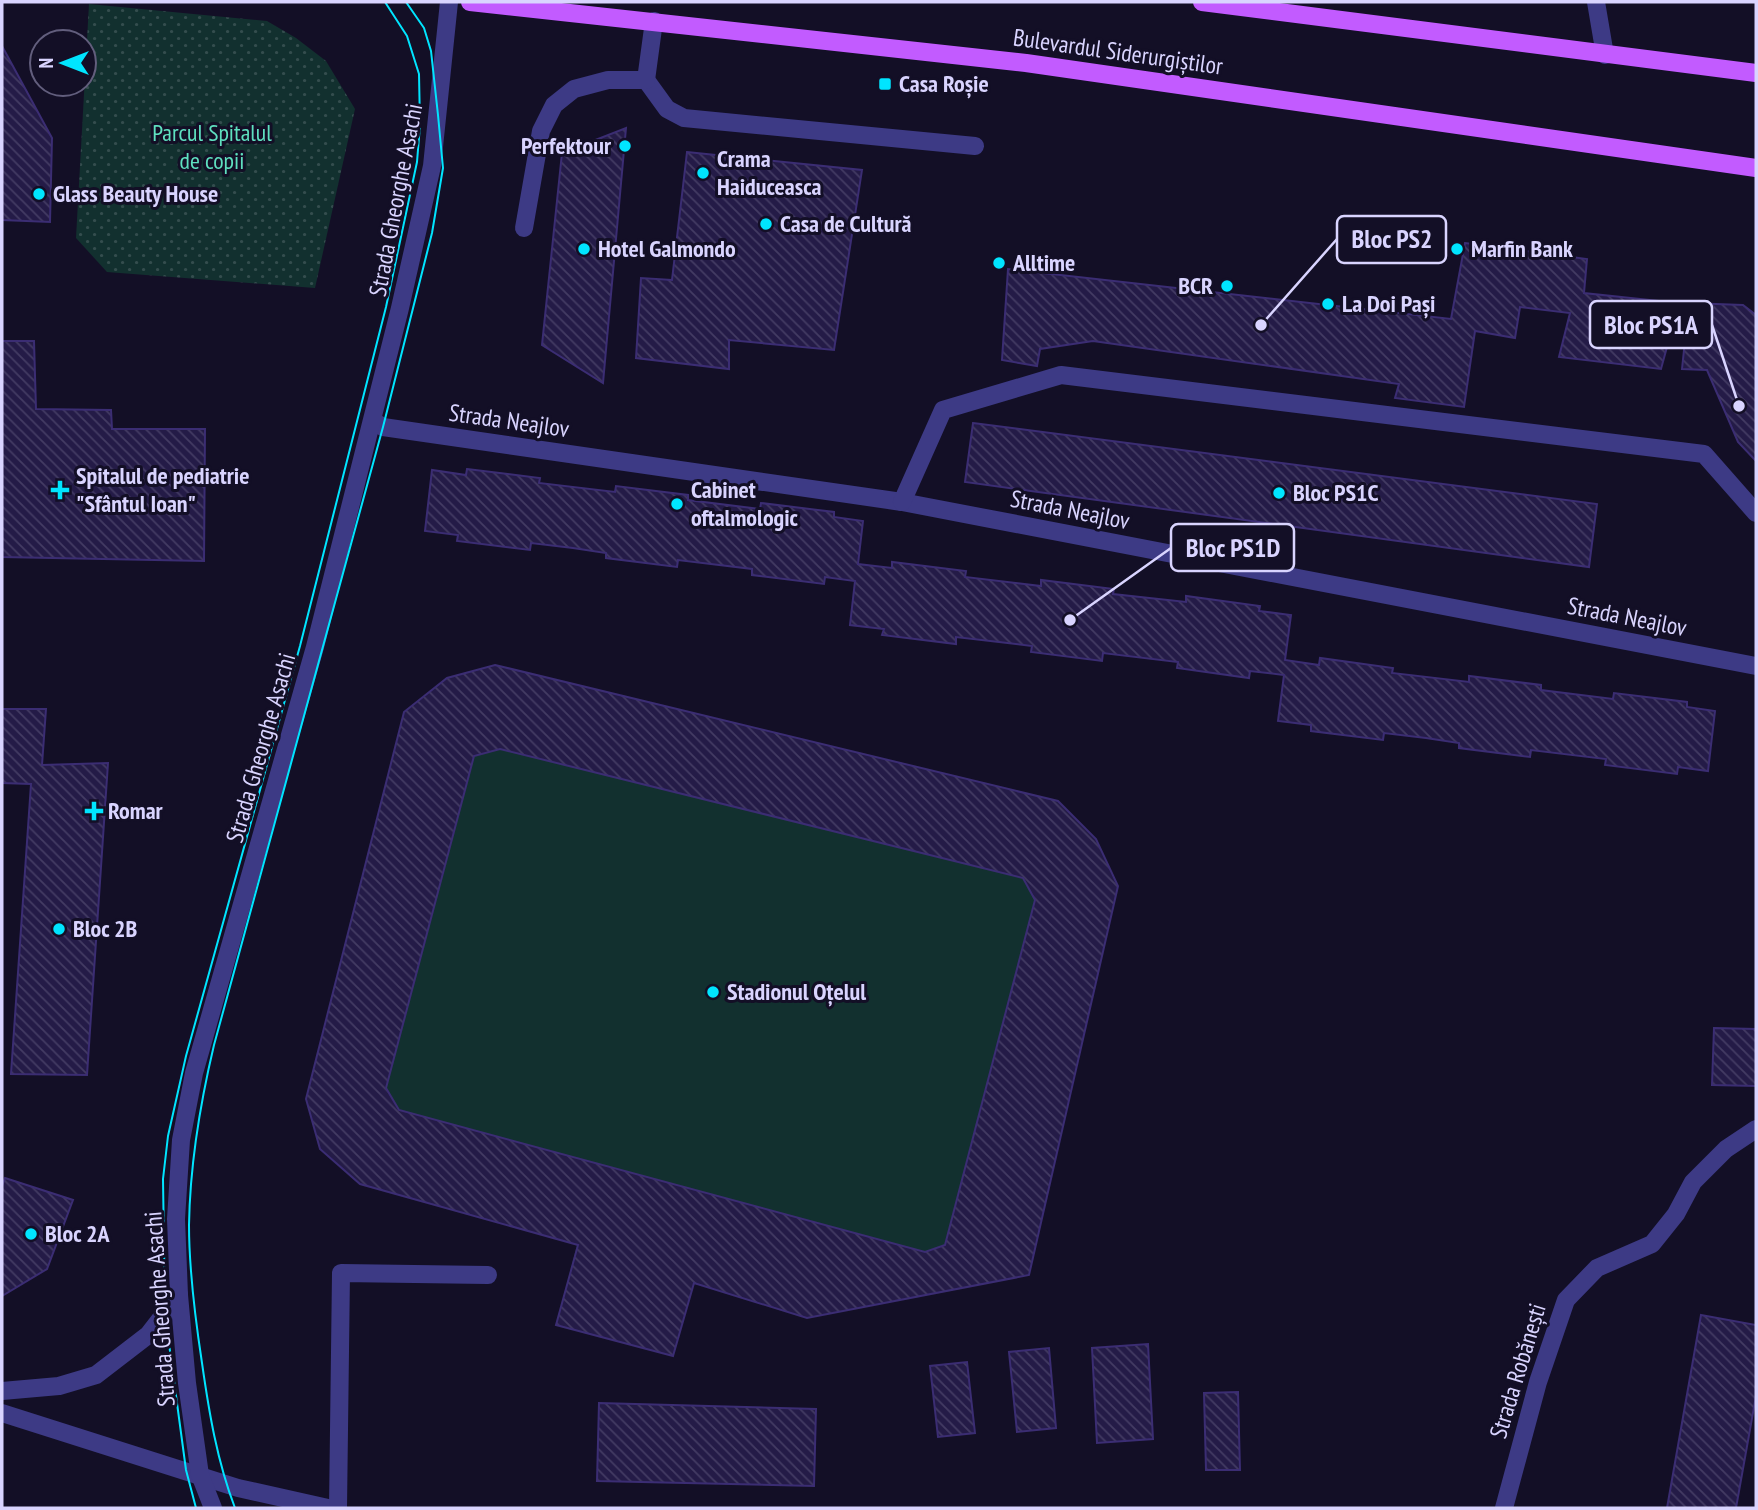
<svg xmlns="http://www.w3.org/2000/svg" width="1758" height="1510" font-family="'PT Sans Narrow',sans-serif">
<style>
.park{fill:url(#park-dots)}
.pitch{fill:#12302f}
.building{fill:url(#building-back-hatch);stroke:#3b2d73;stroke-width:2;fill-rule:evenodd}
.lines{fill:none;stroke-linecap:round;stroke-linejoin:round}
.minor{stroke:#3d3a85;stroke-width:18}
.major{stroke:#c25bff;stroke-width:18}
.tram{stroke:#00e5ff;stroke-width:2}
.poi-dot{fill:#00e5ff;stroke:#130f26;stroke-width:2.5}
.labels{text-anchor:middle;stroke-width:6;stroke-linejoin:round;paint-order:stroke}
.street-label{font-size:24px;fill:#d9d4ff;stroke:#130f26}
.poi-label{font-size:24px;font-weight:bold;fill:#d9d4ff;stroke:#130f26;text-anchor:start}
.park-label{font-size:24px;fill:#5fe0c0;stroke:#130f26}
.leader{fill:none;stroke:#d9d4ff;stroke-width:2.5}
.callout-dot{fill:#d9d4ff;stroke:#130f26;stroke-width:2.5}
.callout{fill:#130f26;stroke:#d9d4ff;stroke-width:2.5}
.callout-label{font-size:26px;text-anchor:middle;font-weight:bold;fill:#d9d4ff}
</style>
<defs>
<pattern id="park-dots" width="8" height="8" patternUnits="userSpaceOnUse" patternTransform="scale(1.75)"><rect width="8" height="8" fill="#12302f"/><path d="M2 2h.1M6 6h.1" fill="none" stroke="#344d4e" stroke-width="1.8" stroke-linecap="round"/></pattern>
<pattern id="building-back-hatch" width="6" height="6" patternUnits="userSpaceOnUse" patternTransform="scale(1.75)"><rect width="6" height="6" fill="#241b47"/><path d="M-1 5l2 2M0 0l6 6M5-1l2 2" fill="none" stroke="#433b63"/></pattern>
</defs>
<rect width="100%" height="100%" fill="#130f26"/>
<path class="park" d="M89,4L267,21L296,38L326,61L355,109L315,288L107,272L76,238Z"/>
<path class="pitch" d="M495,665L1058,801L1096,839L1118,886L1029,1275L807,1318L694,1283L673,1356L556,1325L577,1245L360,1184L320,1149L306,1099L404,712L447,678Z"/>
<g class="building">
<path d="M2,46L52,138L50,222L2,220Z"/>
<path d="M626,128L603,383L542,345L562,153Z"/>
<path d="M687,152L862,170L834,350L729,340V369L636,358L641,278L672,280Z"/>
<path d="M1465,243L1587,259L1584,293L1679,303L1661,369L1559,357L1570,313L1520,307L1515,338L1475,331L1464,407L1395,398L1399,384L1093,341L1040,349L1037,366L1002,360L1008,269L1451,319Z"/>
<path d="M1689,303L1743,305L1756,315V461L1738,442L1707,370L1682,369Z"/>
<path d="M2,341H34L36,409L111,410L112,429H205L204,561L2,557Z"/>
<path d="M973,423L1597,504L1589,567L965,482Z"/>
<path d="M467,469L540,478L539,483L615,492L616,486L688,495V500L760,509L761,503L834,512V517L863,521L858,564L892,568V562L966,571L965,577L1041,586V580L1114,589L1113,594L1186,602V596L1260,606L1259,611L1291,615L1285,660L1319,665L1320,658L1393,668L1392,673L1469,682V676L1541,685V690L1613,699L1614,693L1687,702V707L1715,711L1708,771L1678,767L1677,774L1605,765L1606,759L1531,750L1530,757L1459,748V743L1426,738L1384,733L1383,740L1311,731V725L1278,721L1284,675L1250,671L1249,678L1177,668L1178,662L1103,653L1102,661L1031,652L1032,646L999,642L956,637V644L882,635L884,629L850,625L855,581L825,577L824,584L752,575V569L678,560L677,567L606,558V553L573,548L531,543L530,550L457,541L458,535L425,531L432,470L466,475Z"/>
<path d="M495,665L1058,801L1096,839L1118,886L1029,1275L807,1318L694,1283L673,1356L556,1325L578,1245L360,1184L320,1149L306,1099L404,712L447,678ZM500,749L1023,878L1035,900L945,1245L925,1252L399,1110L386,1088L474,756Z"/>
<path d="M2,709H46L42,765L108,763L87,1075L11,1074L31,784L2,783Z"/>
<path d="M1714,1028L1756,1029V1086L1712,1085Z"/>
<path d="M5,1178L73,1200L47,1269L2,1296V1186Z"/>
<path d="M1701,1315L1756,1325V1396L1736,1508H1667Z"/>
<path d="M1148,1344L1153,1439L1097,1443L1092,1348Z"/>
<path d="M1049,1348L1056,1428L1017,1432L1009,1352Z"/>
<path d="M967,1362L975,1433L938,1437L930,1366Z"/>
<path d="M1238,1392L1240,1470H1206L1204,1393Z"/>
<path d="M599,1403L816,1409L814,1486L597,1481Z"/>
</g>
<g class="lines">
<g class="minor">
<path d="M1596,2L1605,55"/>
<path d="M646,80L667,109L684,118L975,146"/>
<path d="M524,228L541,131L554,105L574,89L608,80H646L654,21"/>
<path d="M373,421L383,427L902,502L1756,666"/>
<path d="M902,502L943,410L1061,375L1704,454L1756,513"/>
<path d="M2,1391L59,1386L96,1375L148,1335L179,1295"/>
<path d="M2,1413L238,1488L328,1508"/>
<path d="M213,1508L200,1475L187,1383L179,1295L176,1219L181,1140L194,1073L315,647L400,308L432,166L449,2"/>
<path d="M338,1508L341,1273L488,1275"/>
<path d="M1504,1508L1538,1382L1566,1300L1597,1268L1652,1244L1676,1214L1693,1182L1726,1149L1756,1129"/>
</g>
<g class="major">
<path d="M470,2L1026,63L1756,168"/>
<path d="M1202,2L1756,73"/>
</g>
<g class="tram">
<path d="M196,1508L186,1470L165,1314L163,1179L168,1136L186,1056L300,646L386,307L417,162L420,125L419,74L407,36L385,2"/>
<path d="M235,1508C217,1461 209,1412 202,1363C195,1317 189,1271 189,1225C190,1164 200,1104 214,1045L383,427L432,233L443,168L438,115L431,51L424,28L406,2"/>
</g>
</g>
<g class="poi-dot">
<rect x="878" y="77" width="14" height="14" rx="3.5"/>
<circle cx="625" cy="146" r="7"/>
<circle cx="703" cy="173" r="7"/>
<circle cx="39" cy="194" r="7"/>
<circle cx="766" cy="224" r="7"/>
<circle cx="584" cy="249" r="7"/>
<circle cx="1457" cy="249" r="7"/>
<circle cx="999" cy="263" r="7"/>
<circle cx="1227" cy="286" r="7"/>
<circle cx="1328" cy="304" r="7"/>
<path d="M56.5 479.5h7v7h7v7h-7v7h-7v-7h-7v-7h7z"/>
<circle cx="1279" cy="493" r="7"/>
<circle cx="677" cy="504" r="7"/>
<path d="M90.5 800.5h7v7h7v7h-7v7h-7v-7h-7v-7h7z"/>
<circle cx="59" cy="929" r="7"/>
<circle cx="713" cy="992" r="7"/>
<circle cx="31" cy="1234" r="7"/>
</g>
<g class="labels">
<g class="street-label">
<text transform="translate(1118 52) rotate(8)" y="8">Bulevardul Siderurgiștilor</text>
<text transform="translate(396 200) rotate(-79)" y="8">Strada Gheorghe Asachi</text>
<text transform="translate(509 421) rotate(8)" y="8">Strada Neajlov</text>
<text transform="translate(1070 510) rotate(11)" y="8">Strada Neajlov</text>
<text transform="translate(1627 617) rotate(11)" y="8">Strada Neajlov</text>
<text transform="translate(261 748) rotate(-74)" y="8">Strada Gheorghe Asachi</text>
<text transform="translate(160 1309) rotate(-94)" y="8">Strada Gheorghe Asachi</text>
<text transform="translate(1518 1371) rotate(-73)" y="8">Strada Robănești</text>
</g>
<g class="poi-label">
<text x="899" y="92">Casa Roșie</text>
<text x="611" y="154" text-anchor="end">Perfektour</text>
<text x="717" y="167">Crama<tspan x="717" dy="28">Haiduceasca</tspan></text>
<text x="53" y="202">Glass Beauty House</text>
<text x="780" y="232">Casa de Cultură</text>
<text x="598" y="257">Hotel Galmondo</text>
<text x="1471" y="257">Marfin Bank</text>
<text x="1013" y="271">Alltime</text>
<text x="1213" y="294" text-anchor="end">BCR</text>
<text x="1342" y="312">La Doi Pași</text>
<text x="76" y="484">Spitalul de pediatrie<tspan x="76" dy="28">"Sfântul Ioan"</tspan></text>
<text x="691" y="498">Cabinet<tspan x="691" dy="28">oftalmologic</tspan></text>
<text x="1293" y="501">Bloc PS1C</text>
<text x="108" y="819">Romar</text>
<text x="73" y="937">Bloc 2B</text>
<text x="727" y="1000">Stadionul Oțelul</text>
<text x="45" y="1242">Bloc 2A</text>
</g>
<g class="park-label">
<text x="212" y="141">Parcul Spitalul<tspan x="212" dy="28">de copii</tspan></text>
</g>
</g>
<path class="leader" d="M1261 325L1337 239M1739 406L1712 325M1070 620L1171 548"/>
<g class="callout-dot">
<circle cx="1261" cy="325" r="7"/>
<circle cx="1739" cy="406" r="7"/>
<circle cx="1070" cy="620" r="7"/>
</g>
<g class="callout">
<rect x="1337" y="216" width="109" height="47" rx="7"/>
<rect x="1590" y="301" width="122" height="47" rx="7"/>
<rect x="1171" y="524" width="123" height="47" rx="7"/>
</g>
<g class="callout-label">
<text x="1392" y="248">Bloc PS2</text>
<text x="1651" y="334">Bloc PS1A</text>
<text x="1233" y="557">Bloc PS1D</text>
</g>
<rect width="1758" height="1510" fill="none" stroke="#d9d4ff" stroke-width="7"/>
<g transform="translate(63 63) rotate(270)"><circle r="33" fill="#130f26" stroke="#625e7d" stroke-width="2"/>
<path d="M0-5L12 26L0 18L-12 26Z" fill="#00e5ff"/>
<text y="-10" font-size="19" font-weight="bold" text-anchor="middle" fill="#d9d4ff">N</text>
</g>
</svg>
